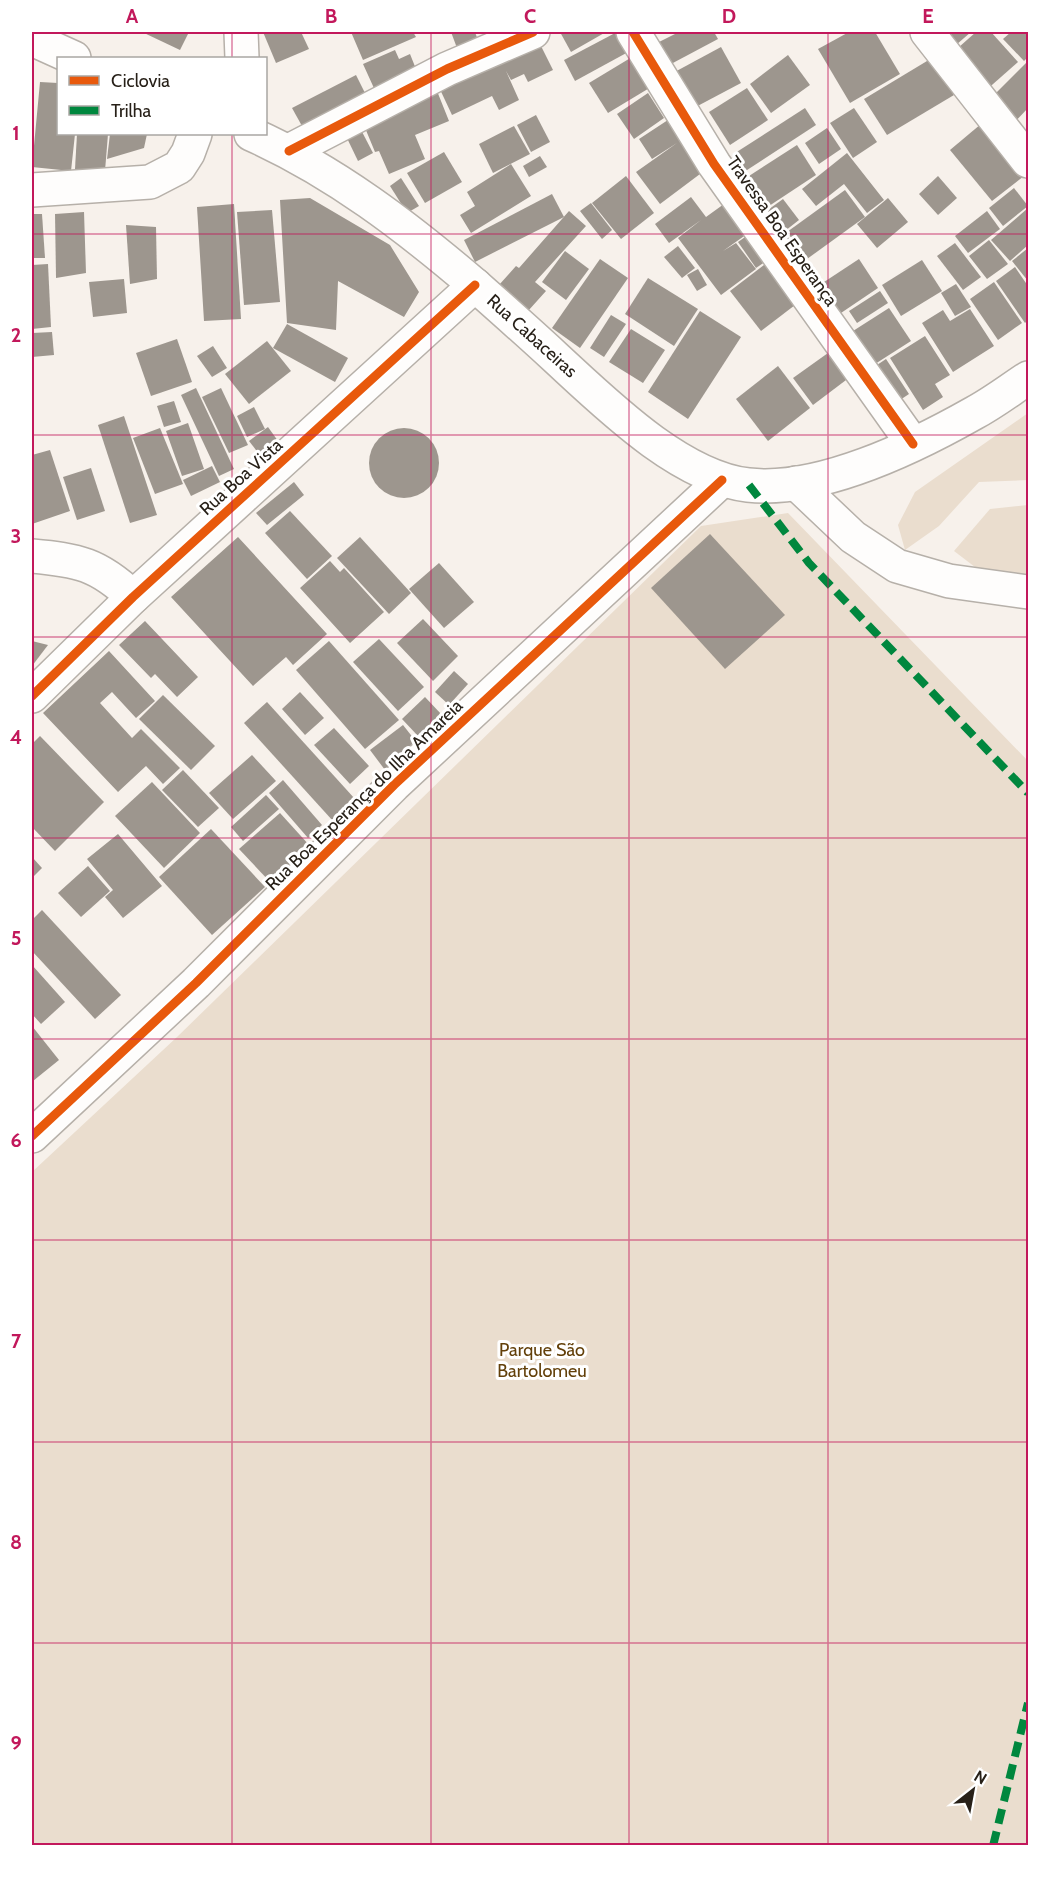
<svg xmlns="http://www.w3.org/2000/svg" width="1060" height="1877" font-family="Cabin,sans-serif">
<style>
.green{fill:#eaddce}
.building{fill:#9d968e}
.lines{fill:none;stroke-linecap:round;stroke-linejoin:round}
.minor-casing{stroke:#b6b0a9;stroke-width:36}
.major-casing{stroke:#b6b0a9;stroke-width:36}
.minor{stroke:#fefdfc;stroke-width:33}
.major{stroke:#fefdfc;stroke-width:33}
.quiet{stroke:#00873e;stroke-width:8;stroke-dasharray:15 8;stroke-linecap:butt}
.cycleway-casing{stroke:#fff;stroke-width:13}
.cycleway{stroke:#e8590c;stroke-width:9}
.grid{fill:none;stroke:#c2185b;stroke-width:1.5;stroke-opacity:0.55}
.labels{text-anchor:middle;stroke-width:6;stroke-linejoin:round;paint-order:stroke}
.street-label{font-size:18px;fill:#272018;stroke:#fff}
.park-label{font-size:18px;fill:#63400a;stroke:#fff}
.neatline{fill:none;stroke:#c2185b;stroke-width:2}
.grid-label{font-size:20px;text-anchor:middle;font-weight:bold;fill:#c2185b}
</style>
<rect width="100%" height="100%" fill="#f7f1eb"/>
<g class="green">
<path d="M1028,413V480L979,482L939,526L905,550L898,525L915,492Z"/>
<path d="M1028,505V582L992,580L954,551L990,509Z"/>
<path d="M788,513L1028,761V1845L32,1846V1172L177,1037L701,526Z"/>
</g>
<g class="building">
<path d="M142,32H189L180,50Z"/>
<path d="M263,32H301L309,49L276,63Z"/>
<path d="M351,32H389L390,34L395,32H413L416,37L363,60Z"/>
<path d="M451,32H475L481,49L460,56Z"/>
<path d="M560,32H606L571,52Z"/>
<path d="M617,32L630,51L575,81L564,60Z"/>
<path d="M679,32H714L718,39L671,64L659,42Z"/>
<path d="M849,32H875L900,74L850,103L818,49Z"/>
<path d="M931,32H971L949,51Z"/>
<path d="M976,32H991L1018,62L984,92L950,55Z"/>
<path d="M1011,32H1028V57L1024,61L1003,39Z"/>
<path d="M537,38L553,70L528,82L524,74L511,80L506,71L519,100L499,110L492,96L452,115L437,83Z"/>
<path d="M721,47L741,83L690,110L671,74Z"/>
<path d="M395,50L399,59L410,54L420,79L378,97L363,64Z"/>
<path d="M637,54L656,84L608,113L589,83Z"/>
<path d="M788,55L810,85L771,113L750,84Z"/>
<path d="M932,58L954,95L887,135L864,99Z"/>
<path d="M1028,61V108L1014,123L990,99Z"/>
<path d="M356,75L370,103L307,135L292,108Z"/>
<path d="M40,82L58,83V134H75L71,171L32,167Z"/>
<path d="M747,88L768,120L730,145L709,112Z"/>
<path d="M437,91L449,121L415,135L425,159L389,174L379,151L375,152L363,123Z"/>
<path d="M648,93L664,118L634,139L617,114Z"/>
<path d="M805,108L816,125L744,172L732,155Z"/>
<path d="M854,108L877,142L853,158L830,123Z"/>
<path d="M536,115L550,142L531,152L517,125Z"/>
<path d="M671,118L704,171L660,204L636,172L677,143L652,159L639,139Z"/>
<path d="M981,124L1024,176L992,201L950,150Z"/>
<path d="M359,126L373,153L358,161L345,134Z"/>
<path d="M514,126L530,154L493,173L479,144Z"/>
<path d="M827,128L841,149L819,164L805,143Z"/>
<path d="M77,134H108L105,171L75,169Z"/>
<path d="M110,134H147L144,148L107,159Z"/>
<path d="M797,145L816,175L769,206L749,176Z"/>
<path d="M444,152L462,182L425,203L407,173Z"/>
<path d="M847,153L884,200L867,213L844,184L816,206L802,189Z"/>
<path d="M540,156L547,167L529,177L523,166Z"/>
<path d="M511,164L531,196L471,233L460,215L475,206L467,192Z"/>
<path d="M626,176L654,213L621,239L592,203Z"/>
<path d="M938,176L957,198L938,215L919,194Z"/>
<path d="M401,178L419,206L407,213L390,186Z"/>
<path d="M1014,188L1028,206L1003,226L989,208Z"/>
<path d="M845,190L865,217L807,259L787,232Z"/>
<path d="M552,194L564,217L475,262L464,240Z"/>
<path d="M691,197L706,217L724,204L747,234L723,251L736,243L756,269L721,295L678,238L701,220L669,243L655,224Z"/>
<path d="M310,198L390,245L419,292L404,317L338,281L336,330L287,323L280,200Z"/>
<path d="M888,198L908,222L877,248L857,224Z"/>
<path d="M783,199L799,220L781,234L765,212Z"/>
<path d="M591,203L612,230L602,239L580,211Z"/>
<path d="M234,204L241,319L204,321L197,207Z"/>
<path d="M1028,208V245L1010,261L991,240Z"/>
<path d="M272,210L280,302L244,305L237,212Z"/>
<path d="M569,211L586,226L535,282L546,291L528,311L499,285L516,266L519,268Z"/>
<path d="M987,211L1000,229L968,253L955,236Z"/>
<path d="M84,212L86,273L56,278L55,214Z"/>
<path d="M32,214H42L45,258H32Z"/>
<path d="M126,225L156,227L157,279L130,284Z"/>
<path d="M748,235L766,261L756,268L738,242Z"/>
<path d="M989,240L1008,264L987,279L969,256Z"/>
<path d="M955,243L981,277L963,290L937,256Z"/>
<path d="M678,246L695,268L682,278L664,257Z"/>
<path d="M1028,248V281L1012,261Z"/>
<path d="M565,251L589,269L566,300L542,282Z"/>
<path d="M600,259L628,278L580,348L552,328Z"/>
<path d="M859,259L878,288L838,315L818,286Z"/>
<path d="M922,260L942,291L901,316L882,285Z"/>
<path d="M768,262L799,302L761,331L730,291Z"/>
<path d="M48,264L51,327L32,329V265Z"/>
<path d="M1015,267L1028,286V320L1025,323L996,281Z"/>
<path d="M698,269L707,285L697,291L687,275Z"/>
<path d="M648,278L698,309L674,346L625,314Z"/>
<path d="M124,279L127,313L93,317L89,282Z"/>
<path d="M994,282L1022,323L998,340L970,299Z"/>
<path d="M956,284L971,307L955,316L941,293Z"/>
<path d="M880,291L888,303L857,323L849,311Z"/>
<path d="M889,308L911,341L875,364L853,331Z"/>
<path d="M970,309L994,346L953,372L922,323L943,310L950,321Z"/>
<path d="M700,311L741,337L688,419L648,392Z"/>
<path d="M611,315L626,324L604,357L590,348Z"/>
<path d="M287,324L348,358L335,382L273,348Z"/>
<path d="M631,329L665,350L643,383L609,362Z"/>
<path d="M52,332L54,355L32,357V333Z"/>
<path d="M925,336L950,375L935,384L943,397L923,410L890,358Z"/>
<path d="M177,339L192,382L151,396L136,353Z"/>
<path d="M267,341L291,371L249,404L225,374Z"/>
<path d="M213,346L227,368L212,377L197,356Z"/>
<path d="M835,348L854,374L813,405L793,378Z"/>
<path d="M886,359L909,394L897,402L874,367Z"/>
<path d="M778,366L810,408L768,441L736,399Z"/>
<path d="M196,388L234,469L219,476L181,395Z"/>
<path d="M221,388L248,445L229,453L202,397Z"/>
<path d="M174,401L181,422L164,427L157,406Z"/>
<path d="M254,407L265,429L247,437L237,416Z"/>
<path d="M124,416L157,515L130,523L98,425Z"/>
<path d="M188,423L204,469L182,476L166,431Z"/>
<path d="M268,427L278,441L259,454L249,441Z"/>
<circle cx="404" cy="463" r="35"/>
<path d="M160,428L183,484L155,494L133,438Z"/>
<path d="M50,450L70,511L32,524V455Z"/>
<path d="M212,466L220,482L191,496L183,480Z"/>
<path d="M91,468L105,511L77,520L63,477Z"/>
<path d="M294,482L304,495L267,525L256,513Z"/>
<path d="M290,511L332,556L307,579L265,533Z"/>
<path d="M710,534L785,615L725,669L651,588Z"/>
<path d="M238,537L327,634L293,665L286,657L253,686L171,597Z"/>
<path d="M360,537L411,593L389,614L337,558Z"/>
<path d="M330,561L340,572L344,568L384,612L350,643L300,588Z"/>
<path d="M439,563L474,602L444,628L409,589Z"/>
<path d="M423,619L458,656L433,681L397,643Z"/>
<path d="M145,621L198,677L177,697L155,674L151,678L119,645Z"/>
<path d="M379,639L424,687L398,711L353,662Z"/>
<path d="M32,641L48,645L32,666Z"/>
<path d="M329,641L399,720L365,749L296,670Z"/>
<path d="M109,651L155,701L136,718L112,692L100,703L132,738L141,729L180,768L163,784L146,766L118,792L43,713Z"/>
<path d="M454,671L468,684L449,705L435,692Z"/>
<path d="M300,692L324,718L305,735L282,709Z"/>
<path d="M163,695L215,746L191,770L139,719Z"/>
<path d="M425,697L442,715L418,736L402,719Z"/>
<path d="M267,702L355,799L333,821L244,723Z"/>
<path d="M403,725L418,744L385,770L370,750Z"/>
<path d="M334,728L369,766L350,784L314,745Z"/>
<path d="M40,736L104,802L55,851L32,827V744Z"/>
<path d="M252,755L276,781L233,819L209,793Z"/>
<path d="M183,770L219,808L198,827L162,790Z"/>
<path d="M283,780L322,825L308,838L269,793Z"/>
<path d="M152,782L200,833L164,868L115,816Z"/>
<path d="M266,795L279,809L243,841L231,827Z"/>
<path d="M280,813L310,846L270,882L239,849Z"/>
<path d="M211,829L265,887L212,935L159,877Z"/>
<path d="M118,834L162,886L123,918L105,897L113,890L87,859Z"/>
<path d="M32,857L42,868L32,878Z"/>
<path d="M88,866L110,891L81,917L58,893Z"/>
<path d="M42,910L121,995L95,1019L32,951V920Z"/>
<path d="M32,965L65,1002L41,1024L32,1014Z"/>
<path d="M32,1026L59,1060L33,1081L32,1079Z"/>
</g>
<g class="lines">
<g class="minor-casing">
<g id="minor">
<path d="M633,32L714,164L913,444"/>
<path d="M927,32L1028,161"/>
<path d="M289,151L447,69L533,32"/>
<path d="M32,190L150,182L179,167L188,153L195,134"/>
<path d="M796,483L853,537L897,566L949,581L1028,592"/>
<path d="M32,556C78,560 98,564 133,597"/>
<path d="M32,696L133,597L475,285"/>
<path d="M32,1136L196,983L394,785L722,480"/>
</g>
</g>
<g class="major-casing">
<g id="major">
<path d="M241,32L242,58"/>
<path d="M32,39L74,58"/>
<path d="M251,134C334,171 407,227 476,286C502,309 529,333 555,357C605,403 679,477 748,485C819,493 914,447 974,413C993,403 1011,389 1028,378"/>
</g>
</g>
<use href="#minor" class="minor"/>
<use href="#major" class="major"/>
<g class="quiet">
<path d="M749,485L809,563L1028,793"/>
<path d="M993,1846L1028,1703"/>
</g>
<g class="cycleway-casing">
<g id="cycleway">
<path d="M633,32L714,164L913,444"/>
<path d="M289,151L447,69L533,32"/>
<path d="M32,696L133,597L475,285"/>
<path d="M32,1136L196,983L394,785L722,480"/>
</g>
</g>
<use href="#cycleway" class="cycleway"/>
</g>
<path class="grid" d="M232,32V58M431,32V1846M629,32V1846M828,32V1846M232,134V1846M32,234H1028M32,435H1028M32,637H1028M32,838H1028M32,1039H1028M32,1240H1028M32,1442H1028M32,1643H1028"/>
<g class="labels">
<g class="street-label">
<text transform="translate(782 231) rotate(55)" y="6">Travessa Boa Esperança</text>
<text transform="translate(532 336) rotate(42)" y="6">Rua Cabaceiras</text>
<text transform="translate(241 477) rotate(-42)" y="6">Rua Boa Vista</text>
<text transform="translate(364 795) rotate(-44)" y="6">Rua Boa Esperança do Ilha Amareia</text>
</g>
<g class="park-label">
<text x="542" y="1356">Parque São<tspan x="542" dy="21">Bartolomeu</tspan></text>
</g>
</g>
<rect width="1060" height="1877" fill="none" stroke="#ffffff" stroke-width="66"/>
<rect x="57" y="57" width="210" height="78" fill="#ffffff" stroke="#a9a6a3" stroke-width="1.5"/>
<rect x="69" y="76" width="30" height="9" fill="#e8590c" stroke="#a9a6a3" stroke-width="1.5"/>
<text x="111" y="87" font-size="18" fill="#272018">Ciclovia</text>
<rect x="69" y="106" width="30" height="9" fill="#00873e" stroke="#a9a6a3" stroke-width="1.5"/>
<text x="111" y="117" font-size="18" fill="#272018">Trilha</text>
<g transform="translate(973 1790) rotate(31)" stroke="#ffffff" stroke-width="4.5" paint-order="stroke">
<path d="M0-4.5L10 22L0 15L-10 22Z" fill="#272018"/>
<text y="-9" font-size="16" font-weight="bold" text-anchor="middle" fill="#272018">N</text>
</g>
<rect x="33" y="33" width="994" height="1811" class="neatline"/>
<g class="grid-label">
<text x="132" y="23">A</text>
<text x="331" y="23">B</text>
<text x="530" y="23">C</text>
<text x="729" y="23">D</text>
<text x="928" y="23">E</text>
<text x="16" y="140">1</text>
<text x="16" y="342">2</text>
<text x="16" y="543">3</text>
<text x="16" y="744">4</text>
<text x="16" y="945">5</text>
<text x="16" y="1147">6</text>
<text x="16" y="1348">7</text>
<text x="16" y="1549">8</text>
<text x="16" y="1750">9</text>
</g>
</svg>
